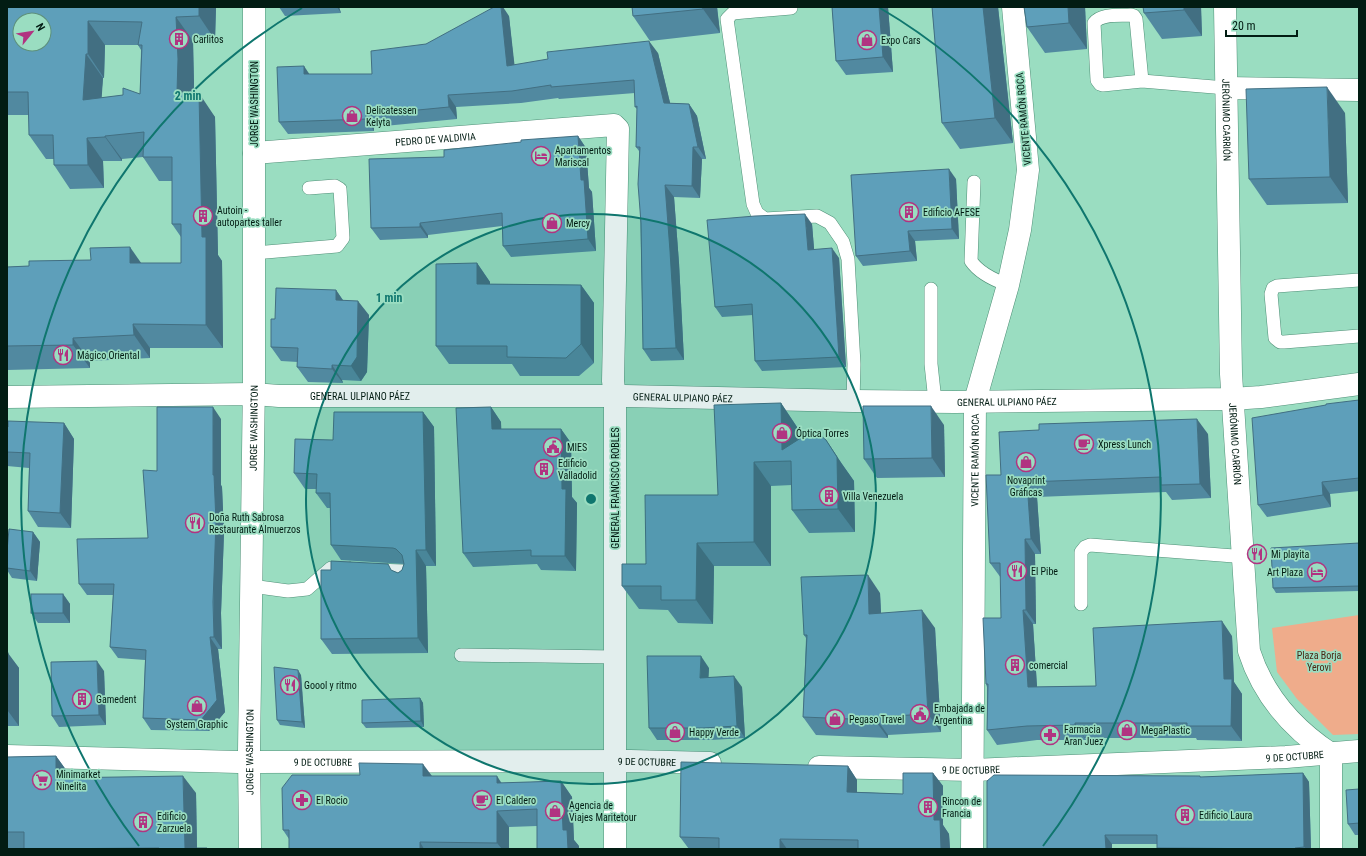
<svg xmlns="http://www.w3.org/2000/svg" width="1366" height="856" font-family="'Roboto Condensed',sans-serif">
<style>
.green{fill:#efac8b}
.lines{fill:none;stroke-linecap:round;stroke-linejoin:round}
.lane-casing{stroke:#4f9077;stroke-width:14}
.street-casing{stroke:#4f9077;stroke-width:23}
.lane{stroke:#fff;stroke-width:13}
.street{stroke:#fff;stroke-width:22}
.wall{fill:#5189a0;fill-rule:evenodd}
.shaded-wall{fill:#426f82}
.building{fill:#5e9fba;stroke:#426f82;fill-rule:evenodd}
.ring{fill:none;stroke:#0f766e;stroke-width:2}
.labels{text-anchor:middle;stroke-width:3.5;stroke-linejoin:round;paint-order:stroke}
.poi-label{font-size:10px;fill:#021c13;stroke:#9addc1;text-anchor:start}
.street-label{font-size:10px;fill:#021c13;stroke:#9addc1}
.park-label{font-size:10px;fill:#4a2614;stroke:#9addc1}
.centre{fill:#0f766e;stroke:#9addc1;stroke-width:2}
.ring-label{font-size:12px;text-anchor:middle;font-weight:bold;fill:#0f766e;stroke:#9addc1;stroke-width:3.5;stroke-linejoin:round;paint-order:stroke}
</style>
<rect width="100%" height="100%" fill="#9addc1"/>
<path class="green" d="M1359,615V734L1333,735L1297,699L1277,672L1272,628Z"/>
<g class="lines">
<g class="lane-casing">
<g id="lane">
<path d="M791,8L733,13L727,19L753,204L757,213L765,219L817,216L830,223L843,242L848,259L854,364L853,401"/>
<path d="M1142,81L1136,19L1134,16L1131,15C1120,16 1101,13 1094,23L1097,80L1100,84L1103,85L1142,81L1226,88"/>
<path d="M974,182L971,261C979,273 994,280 1008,285"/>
<path d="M254,253L337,246L343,238L340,189L335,186L309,188"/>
<path d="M1359,280L1277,286L1273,288L1271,294L1275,338L1280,342H1284L1359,336"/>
<path d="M931,289V364L934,392L933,402"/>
<path d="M376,570L403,571L406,575L407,580"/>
<path d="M251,586L288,591L307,589L331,568H348"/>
<path d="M1081,604V552L1085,547L1090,545L1234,556L1242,555"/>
<path d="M461,655L615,657"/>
</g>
</g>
<g class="street-casing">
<g id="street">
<path id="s1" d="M1225,7L1231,374L1249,651C1263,695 1293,729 1331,754V849"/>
<path d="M1226,88L1359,90"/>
<path id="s2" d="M254,153L614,125L618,129L613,381L615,397V849"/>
<path id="s3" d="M7,397L253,394L279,396H625L853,401L955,402L1232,399L1261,397L1359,384"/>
<path id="s4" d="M7,756L238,762L630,761L710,763"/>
<path id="s5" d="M819,767L973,770L1286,757L1359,751"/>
<path id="s6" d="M250,849L249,752L254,379V7"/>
<path id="s7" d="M972,849L975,401L1008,285L1020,230L1028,170L1013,7"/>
</g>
</g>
<use href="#lane" class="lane"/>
<use href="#street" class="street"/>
</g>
<g class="wall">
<path d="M7,7H216L215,40L193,41L194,93L215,117L218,255L222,261L223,348H150V358L90,361V368L7,370V267L141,263H181V237L172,224V181H159L143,157L122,159V161H103L104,188L70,189L54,165V159H46L29,135V115H7ZM105,45H138L141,50L140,94L101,98L103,78H104Z"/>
<path d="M279,7H339L341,13L285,16Z"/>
<path d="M632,7H717L720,33L650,41L633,16Z"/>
<path d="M832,7H888L893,72L846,75L836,61Z"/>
<path d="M932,7H998L1013,143L960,149L942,123Z"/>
<path d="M1024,7H1085L1087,49L1045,53L1027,27Z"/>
<path d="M1143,7H1201L1202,36L1162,39L1144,13Z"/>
<path d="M509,16L514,65L658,53L670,103L689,104L697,116L706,159H702L700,198L674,197L679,263L684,360L651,361L643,349L639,151L636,147L637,109L635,107V93L559,99L558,98L521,103L456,107L457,119L374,127V131L288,134L279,122L309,74H372L426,44Z"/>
<path d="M1345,113L1348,203L1267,205L1249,179Z"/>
<path d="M578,136L586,148L589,188L592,192L596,251L511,257L503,246L502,226L428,235V238L380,240L371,228L444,157L521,142Z"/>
<path d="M956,179L959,239L915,241L917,261L863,266L856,256Z"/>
<path d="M812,224L814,249L839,258L846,367L762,371L755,361L753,315L722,317L715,307Z"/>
<path d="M477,263L490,282V284L581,285L594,303V363L579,376H520L512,364H449L436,346Z"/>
<path d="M336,290L343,300L369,315L367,372L361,381L342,380L343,383L308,382L297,367L298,362L281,361L271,347L275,319Z"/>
<path d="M1359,400V491L1330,494L1331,507L1267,517L1258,505Z"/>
<path d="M781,403L797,427L798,440H826L842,464L854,481L855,532L809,533L792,510V485L771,486V566H714L713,624L678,623L668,610L639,609L622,586L718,495Z"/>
<path d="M491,407L501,422V429H561L571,443L572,497L577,503L576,571L541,570L537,564L473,567L463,553Z"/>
<path d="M423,412L434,427L436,566H426L428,653L332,654L321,639L393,571L398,573L402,570L404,564L341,560L331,545L330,508H327L316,493L317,489H305L294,473L333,440Z"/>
<path d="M221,419V485L222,487L224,533L221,613L222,649H218L225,712L209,731L151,730L143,718L145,660L118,658L110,647L113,595H87L79,584L148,538L157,471Z"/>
<path d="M64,423L74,439L71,528L38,527L28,511L29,468L7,466V427Z"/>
<path d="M944,425L945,477L877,478L864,459Z"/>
<path d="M1208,434L1211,498L1172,500L1166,492L1037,497L1041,554H1035L1036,624H1033L1037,687L1096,686L1232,636L1234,682L1242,694V741L1197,740L1196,738H1085L1086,740H1037L997,745L987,730V687L986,684L1001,618V578L990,563L1001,475Z"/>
<path d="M33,532L40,542L37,581L12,578L7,570V551Z"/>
<path d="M1359,543V591L1276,593L1273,588Z"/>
<path d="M880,593L881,613L935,628L941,732L888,735V738L816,735L803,717L806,638L804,635Z"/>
<path d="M63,594L70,604V623H38L31,613Z"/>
<path d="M7,653L19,668V726H7Z"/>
<path d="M709,668L708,677L742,687L745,738L711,740H657L649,728Z"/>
<path d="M104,671L106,725L59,727L52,716Z"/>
<path d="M301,675L305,728L280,725L277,720Z"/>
<path d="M420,698L423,703L424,727L366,728L362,723Z"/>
<path d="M56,756L69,774V778L196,793L197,848H207L208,849H7V757Z"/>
<path d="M848,766L857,780V792L903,794L933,773L943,786V825L949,834L950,849H689L680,837Z"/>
<path d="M1303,773L1309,782L1311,849H1158L1157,844H1112V849H987L1201,777Z"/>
<path d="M432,776L502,783L561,781L572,797L574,840L579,846L537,826L509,827V849H289V839L283,830Z"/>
<path d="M1359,789V835H1355L1348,824Z"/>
</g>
<g class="shaded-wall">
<path d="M199,7H216L215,40L199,16Z"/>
<path d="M337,7H339L341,13Z"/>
<path d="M501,7H503L509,16L516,78L507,66Z"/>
<path d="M702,7H717L720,33L703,9Z"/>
<path d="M879,7H888L893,72L883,57Z"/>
<path d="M983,7H998L1013,143L995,118Z"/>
<path d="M1068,7H1085L1087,49L1069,23Z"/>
<path d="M1184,7H1201L1202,36L1184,10Z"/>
<path d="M176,17L193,41L194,82L193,116L177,92Z"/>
<path d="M88,21L105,45L104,78L88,54Z"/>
<path d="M649,41L658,53L673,115L664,103Z"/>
<path d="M86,54L103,78L100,123L83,100Z"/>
<path d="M304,66L312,78L304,74Z"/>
<path d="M1327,87L1345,113L1348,203L1330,177Z"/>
<path d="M199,93L215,117L218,255L222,261L223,348L206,325L202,237Z"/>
<path d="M448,95L456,107L457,119L449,107Z"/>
<path d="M689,104L697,116L706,159L698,147Z"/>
<path d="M366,115L374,127V131L366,119Z"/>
<path d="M105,136L122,159V161L105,137Z"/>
<path d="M578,136L586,148L589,188L592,192L596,251L588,239L581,180Z"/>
<path d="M87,138L103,161L104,188L88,165Z"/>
<path d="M693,147L702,159L700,198L692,186Z"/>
<path d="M949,169L956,179L959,239L952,229Z"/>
<path d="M665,185L674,197L679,263L684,360L676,348Z"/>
<path d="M805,214L812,224L815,260L808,250Z"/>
<path d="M420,223L428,235V238L420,227Z"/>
<path d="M908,231L915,241L917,261L910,251Z"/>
<path d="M130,247L146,270L130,263Z"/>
<path d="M832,248L839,258L846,367L839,357Z"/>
<path d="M477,263L490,282V303L477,284Z"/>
<path d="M581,285L594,303V363L581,344Z"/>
<path d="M336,290L346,305L336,300Z"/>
<path d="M358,301L369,315L367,372L361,381L351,366Z"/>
<path d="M133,324L150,348V358L134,335Z"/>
<path d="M73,338L90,361V368L73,345Z"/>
<path d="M332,365L342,380L343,383L332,369Z"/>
<path d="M781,403L797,427L799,472L782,450Z"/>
<path d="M931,406L944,425L945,477L932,458Z"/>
<path d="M213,407L221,419V485L222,487L224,533L221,613L222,649L214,637Z"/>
<path d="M491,407L501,422L502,444L492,429Z"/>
<path d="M423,412L434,427L436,566L426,550Z"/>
<path d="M1197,419L1208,434L1211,498L1200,484Z"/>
<path d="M64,423L74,439L71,528L60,513Z"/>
<path d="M561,429L571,443L572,497L577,503L576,571L565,556L562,489Z"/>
<path d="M826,440L842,464L854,481L855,532L838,509Z"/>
<path d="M754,462L771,486V566L754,542Z"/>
<path d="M1027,482L1037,497L1041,554L1031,539Z"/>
<path d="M1322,482L1330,494L1331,507L1323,495Z"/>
<path d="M33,532L40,542L37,581L30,571Z"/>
<path d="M1025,539L1035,554L1036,624L1026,610Z"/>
<path d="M697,543L714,566L713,624L696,600Z"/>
<path d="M416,550L426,566L428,653L418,638Z"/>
<path d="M868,575L880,593L882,632L869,614Z"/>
<path d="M63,594L70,604V623L63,613Z"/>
<path d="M922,610L935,628L941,732L928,714Z"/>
<path d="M1023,610L1033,624L1038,702L1028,687Z"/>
<path d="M1222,621L1232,636L1234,682L1242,694V741L1231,726L1224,679Z"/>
<path d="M210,637L218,649L225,712L209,731L201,720Z"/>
<path d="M8,653L19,668V726L8,711Z"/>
<path d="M701,656L709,668L708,689L700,678Z"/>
<path d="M97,661L104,671L106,725L99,715Z"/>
<path d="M298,670L301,675L305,728L302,722Z"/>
<path d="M734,676L742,687L745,738L737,726Z"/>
<path d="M420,698L423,703L424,727L421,721Z"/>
<path d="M875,717L888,735V738L875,720Z"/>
<path d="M1075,723L1085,738L1086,740L1075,725Z"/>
<path d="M56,756L69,774V796L56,778Z"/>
<path d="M423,764L435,780L423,776Z"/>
<path d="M848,766L857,780V806L847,792Z"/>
<path d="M933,773L943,786V825L949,834L950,849H941L934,820Z"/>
<path d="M1303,773L1309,782L1311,849H1306L1304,847Z"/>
<path d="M183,776L196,793L197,849L185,848Z"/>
<path d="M497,776L508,793L497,783Z"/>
<path d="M561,781L572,797L574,840L579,846V849H568L563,830Z"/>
<path d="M497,811L509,827V849H502L497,843Z"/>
<path d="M1105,835L1112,844V849H1106Z"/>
<path d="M780,839L787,849H780Z"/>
<path d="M420,842L424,849H420Z"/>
</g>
<g class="building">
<path d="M7,7H199V16L176,17L178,59L177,92L199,93L202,237H206V325L133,324L134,335L73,338V345L7,346V267L29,266V261L91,260L90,248L130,247V263H181V224H172V157H143L144,132L105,136V137L87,138L88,165H54L53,135H29L28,92H7ZM20,20H44V44H20ZM88,21L142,22L138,45H142L140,94L123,88V95L83,100L86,54H88Z"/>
<path d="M494,7H501L507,66L548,59L547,52L649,41L664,103L689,104L698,147H693L692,186L665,185L670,251L676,348L643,349L641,223L638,184L640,147H636L637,106L635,107L634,80L551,87V85L512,91L448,95L449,107L366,115V119L279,122L277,67L304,66V74H372L371,51L426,44Z"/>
<path d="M632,7H702L703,9L633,16Z"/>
<path d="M832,7H879L883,57L836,61Z"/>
<path d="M932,7H983L995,118L942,123Z"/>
<path d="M1024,7H1068L1069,23L1027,27Z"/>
<path d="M1143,7H1184V10L1144,13Z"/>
<path d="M1327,87L1330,177L1249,179L1246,89Z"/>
<path d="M578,136L581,180H584L588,239L503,246L502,213L420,223V227L371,228L369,159L444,157V150L521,142V140Z"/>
<path d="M949,169L952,229L908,231L910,251L856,256L851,175Z"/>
<path d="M805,214L808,250L832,248L839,357L755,361L752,304L715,307L707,220L755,216Z"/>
<path d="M477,263V284L581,285V344L566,358L507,357V346H436V264Z"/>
<path d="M276,288L336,290V300L358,301L357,357L351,366L332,365V369L297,367L298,348L271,347V319H275Z"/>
<path d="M1359,400V478L1322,482L1323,495L1258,505L1252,418L1326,405V404Z"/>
<path d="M781,403L782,450L807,434L813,433L820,435L826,440L837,457L838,509L792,510L791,461L754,462V542L697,543L696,600H661V586H622V564H646L645,495H718L714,405Z"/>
<path d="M863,406H931L932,458L864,459Z"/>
<path d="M157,407H213V475H214L216,522L213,602L214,637H210L217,700L201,720L143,718L146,650L110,647L114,584H79L77,539L148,538L143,470L157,471Z"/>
<path d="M491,407L492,429H561L562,489H566L565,556H531V550L463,553L456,408Z"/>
<path d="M334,412H423L426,550H416L418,638L321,639V570H331V561L388,564L391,570L398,573L402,570L404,564L402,555L396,549L393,548L331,545L330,493H316L317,474L294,473L295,439L333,440Z"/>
<path d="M1197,419L1200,484L1161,485V477L1027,482L1031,539H1025L1026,610H1023L1028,687L1096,686L1093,628L1222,621L1224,679H1232L1231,726H1187V723H1075V725L1027,726L987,730L988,684H986L983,618H1001L1000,563H990L986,475H1001L999,432L1039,430V424Z"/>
<path d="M8,421L64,423L60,513L28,511L30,453L7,452V427H8Z"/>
<path d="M9,529L33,532L30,571L7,568V551Z"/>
<path d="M1359,543V586L1273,588L1271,548Z"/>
<path d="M868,575L869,614L922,610L928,714L875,717V720L803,717L807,635H804L801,577Z"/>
<rect x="31" y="594" width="32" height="19"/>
<rect x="7" y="653" width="1" height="58"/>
<path d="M647,656H701L700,678L734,676L737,726L703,728H649Z"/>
<path d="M97,661L99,715L52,716L51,662Z"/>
<path d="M274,667L298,670L302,722L277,720Z"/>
<path d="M420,698L421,721L362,723V700Z"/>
<path d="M56,756V778L183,776L185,848H207V849H159V848L24,849V832H7V757Z"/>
<path d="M681,762L848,766L847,792L903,794V773H933L934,820H940L941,849H858V840L780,839V849H719V838L680,837Z"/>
<path d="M359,763L423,764V776H497V783L561,781L563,830H567L568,849H537V809L497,811V843L420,842V849H289V830H283L282,788L292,775H360Z"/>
<path d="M1303,773L1304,847L1295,848V849L1157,848V835H1105L1106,849H987V781L994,775L1200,776V777Z"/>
<path d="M1359,789V823L1348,824L1346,790Z"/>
</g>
<circle cx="591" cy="499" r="285" fill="#0f766e" fill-opacity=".12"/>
<g class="ring">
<circle cx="591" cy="499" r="285"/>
<path d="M139 846A570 570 0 0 1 302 8M880 8A570 570 0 0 1 1043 846"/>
</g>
<defs>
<g id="building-ring" transform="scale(1)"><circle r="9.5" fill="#9addc1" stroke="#b13381" stroke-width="1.5"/><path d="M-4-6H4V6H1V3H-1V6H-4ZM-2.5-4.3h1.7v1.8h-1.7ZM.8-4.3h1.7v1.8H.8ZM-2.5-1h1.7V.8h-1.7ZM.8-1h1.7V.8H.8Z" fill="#b13381"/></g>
<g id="shop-ring" transform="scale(1)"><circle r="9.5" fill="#9addc1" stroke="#b13381" stroke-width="1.5"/><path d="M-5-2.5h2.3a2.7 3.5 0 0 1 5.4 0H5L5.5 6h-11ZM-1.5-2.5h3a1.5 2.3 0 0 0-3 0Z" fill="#b13381"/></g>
<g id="hotel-ring" transform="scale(1)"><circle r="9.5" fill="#9addc1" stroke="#b13381" stroke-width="1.5"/><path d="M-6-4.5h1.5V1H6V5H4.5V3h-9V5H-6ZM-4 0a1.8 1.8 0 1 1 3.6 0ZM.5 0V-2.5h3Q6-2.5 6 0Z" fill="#b13381"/></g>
<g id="restaurant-ring" transform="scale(1)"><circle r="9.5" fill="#9addc1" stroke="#b13381" stroke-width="1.5"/><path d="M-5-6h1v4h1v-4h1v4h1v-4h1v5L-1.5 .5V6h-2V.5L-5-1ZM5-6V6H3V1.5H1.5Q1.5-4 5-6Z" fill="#b13381"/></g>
<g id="cafe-ring" transform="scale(1)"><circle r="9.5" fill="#9addc1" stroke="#b13381" stroke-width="1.5"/><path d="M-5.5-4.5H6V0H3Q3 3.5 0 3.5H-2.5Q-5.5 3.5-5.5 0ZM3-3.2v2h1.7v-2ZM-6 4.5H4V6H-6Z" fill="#b13381"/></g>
<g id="civic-ring" transform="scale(1)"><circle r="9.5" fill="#9addc1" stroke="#b13381" stroke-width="1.5"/><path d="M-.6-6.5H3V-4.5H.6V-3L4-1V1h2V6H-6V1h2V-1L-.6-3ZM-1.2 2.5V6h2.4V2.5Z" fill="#b13381"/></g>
<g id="pharmacy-ring" transform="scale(1)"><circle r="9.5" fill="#9addc1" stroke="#b13381" stroke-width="1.5"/><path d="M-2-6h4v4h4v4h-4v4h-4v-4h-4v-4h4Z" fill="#b13381"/></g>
<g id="supermarket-ring" transform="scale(1)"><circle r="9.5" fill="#9addc1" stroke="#b13381" stroke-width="1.5"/><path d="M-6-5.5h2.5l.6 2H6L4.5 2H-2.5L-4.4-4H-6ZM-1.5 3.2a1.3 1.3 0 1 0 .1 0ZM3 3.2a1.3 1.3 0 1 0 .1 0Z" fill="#b13381"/></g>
</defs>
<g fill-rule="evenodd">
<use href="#building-ring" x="179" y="39"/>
<use href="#shop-ring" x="867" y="40"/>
<use href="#shop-ring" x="352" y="116"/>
<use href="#hotel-ring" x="541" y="156"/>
<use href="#building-ring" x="909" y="212"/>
<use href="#building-ring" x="203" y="216"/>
<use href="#shop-ring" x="552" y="223"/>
<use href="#restaurant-ring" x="63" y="355"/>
<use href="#shop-ring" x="782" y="433"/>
<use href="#cafe-ring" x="1084" y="444"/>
<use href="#civic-ring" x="553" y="447"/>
<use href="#shop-ring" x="1026" y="462"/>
<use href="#building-ring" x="544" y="469"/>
<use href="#building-ring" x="829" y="496"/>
<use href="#restaurant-ring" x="195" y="523"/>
<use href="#restaurant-ring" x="1257" y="554"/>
<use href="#restaurant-ring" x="1017" y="571"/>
<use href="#hotel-ring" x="1317" y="572"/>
<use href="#building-ring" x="1015" y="665"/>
<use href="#restaurant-ring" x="290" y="685"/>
<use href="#building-ring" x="82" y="699"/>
<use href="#shop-ring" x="197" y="706"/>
<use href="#civic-ring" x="920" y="714"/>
<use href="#shop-ring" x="835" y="719"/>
<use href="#shop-ring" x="1127" y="730"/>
<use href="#shop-ring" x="675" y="732"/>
<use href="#pharmacy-ring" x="1050" y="735"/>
<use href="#supermarket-ring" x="42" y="780"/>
<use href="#pharmacy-ring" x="302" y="800"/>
<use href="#cafe-ring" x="482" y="800"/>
<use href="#building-ring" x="928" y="807"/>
<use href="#shop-ring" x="555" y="811"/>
<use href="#building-ring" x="1185" y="815"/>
<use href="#building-ring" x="143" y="822"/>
</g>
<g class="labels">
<g class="poi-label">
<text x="193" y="43">Carlitos</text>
<text x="881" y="44">Expo Cars</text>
<text x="366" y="114">Delicatessen<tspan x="366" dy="12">Kelyta</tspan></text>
<text x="555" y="154">Apartamentos<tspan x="555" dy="12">Mariscal</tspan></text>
<text x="217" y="214">Autoin -<tspan x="217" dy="12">autopartes taller</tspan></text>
<text x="923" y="216">Edificio AFESE</text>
<text x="566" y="227">Mercy</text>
<text x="77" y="359">Mágico Oriental</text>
<text x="796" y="437">Óptica Torres</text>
<text x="1098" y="448">Xpress Lunch</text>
<text x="567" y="451">MIES</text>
<text x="558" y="467">Edificio<tspan x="558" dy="12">Valladolid</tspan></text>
<text x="1026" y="484" text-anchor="middle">Novaprint<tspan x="1026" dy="12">Gráficas</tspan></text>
<text x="843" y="500">Villa Venezuela</text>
<text x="209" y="521">Doña Ruth Sabrosa<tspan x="209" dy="12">Restaurante Almuerzos</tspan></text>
<text x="1271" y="558">Mi playita</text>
<text x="1031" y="575">El Pibe</text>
<text x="1303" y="576" text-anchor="end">Art Plaza</text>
<text x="1029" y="669">comercial</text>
<text x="304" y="689">Goool y ritmo</text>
<text x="96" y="703">Gamedent</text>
<text x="934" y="712">Embajada de<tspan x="934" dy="12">Argentina</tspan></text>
<text x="849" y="723">Pegaso Travel</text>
<text x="197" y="728" text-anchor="middle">System Graphic</text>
<text x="1064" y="733">Farmacia<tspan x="1064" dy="12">Aran Juez</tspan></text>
<text x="1141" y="734">MegaPlastic</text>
<text x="689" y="736">Happy Verde</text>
<text x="56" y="778">Minimarket<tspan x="56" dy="12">Ninelita</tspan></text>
<text x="316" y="804">El Rocio</text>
<text x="496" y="804">El Caldero</text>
<text x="942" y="805">Rincon de<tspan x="942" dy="12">Francia</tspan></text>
<text x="569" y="809">Agencia de<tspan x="569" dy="12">Viajes Maritetour</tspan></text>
<text x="1199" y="819">Edificio Laura</text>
<text x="157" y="820">Edificio<tspan x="157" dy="12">Zarzuela</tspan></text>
</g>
<g class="street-label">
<text transform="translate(254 104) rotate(-90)" y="4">JORGE WASHINGTON</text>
<text transform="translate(1023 119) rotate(-95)" y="4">VICENTE RAMÓN ROCA</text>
<text dy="4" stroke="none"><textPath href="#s1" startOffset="113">JERÓNIMO CARRIÓN</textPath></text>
<text dy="4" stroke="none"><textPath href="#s2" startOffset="182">PEDRO DE VALDIVIA</textPath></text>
<text dy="4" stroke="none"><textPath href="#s3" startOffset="353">GENERAL ULPIANO PÁEZ</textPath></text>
<text dy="4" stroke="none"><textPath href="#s3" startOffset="676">GENERAL ULPIANO PÁEZ</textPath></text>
<text dy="4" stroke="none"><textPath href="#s3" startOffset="1000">GENERAL ULPIANO PÁEZ</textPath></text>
<text dy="4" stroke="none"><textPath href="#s6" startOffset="421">JORGE WASHINGTON</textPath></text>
<text dy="4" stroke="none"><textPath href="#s1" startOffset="437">JERÓNIMO CARRIÓN</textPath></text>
<text dy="4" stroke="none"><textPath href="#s7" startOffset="389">VICENTE RAMÓN ROCA</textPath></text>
<text transform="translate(615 488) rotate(-90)" y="4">GENERAL FRANCISCO ROBLES</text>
<text dy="4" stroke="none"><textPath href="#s6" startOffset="97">JORGE WASHINGTON</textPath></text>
<text dy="4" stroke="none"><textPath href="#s5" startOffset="476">9 DE OCTUBRE</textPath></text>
<text dy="4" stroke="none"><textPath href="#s4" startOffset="316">9 DE OCTUBRE</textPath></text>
<text dy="4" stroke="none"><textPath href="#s4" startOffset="640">9 DE OCTUBRE</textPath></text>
<text dy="4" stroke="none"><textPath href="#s5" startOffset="152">9 DE OCTUBRE</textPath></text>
</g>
<g class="park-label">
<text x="1319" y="659">Plaza Borja<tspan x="1319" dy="12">Yerovi</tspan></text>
</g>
</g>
<circle cx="591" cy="499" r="6" class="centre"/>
<g class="ring-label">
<text x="188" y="100">2 min</text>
<text x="389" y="302">1 min</text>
</g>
<rect width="1366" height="856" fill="none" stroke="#021c13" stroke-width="16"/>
<g transform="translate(32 32) rotate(60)"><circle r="19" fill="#9addc1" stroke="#5d907b"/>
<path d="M0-3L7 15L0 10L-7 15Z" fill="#b13381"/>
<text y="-6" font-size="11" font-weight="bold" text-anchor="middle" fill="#021c13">N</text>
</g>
<path d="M1226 30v6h71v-6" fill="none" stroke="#021c13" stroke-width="2"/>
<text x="1232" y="30" font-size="12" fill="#021c13" stroke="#9addc1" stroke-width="3" paint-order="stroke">20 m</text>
</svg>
